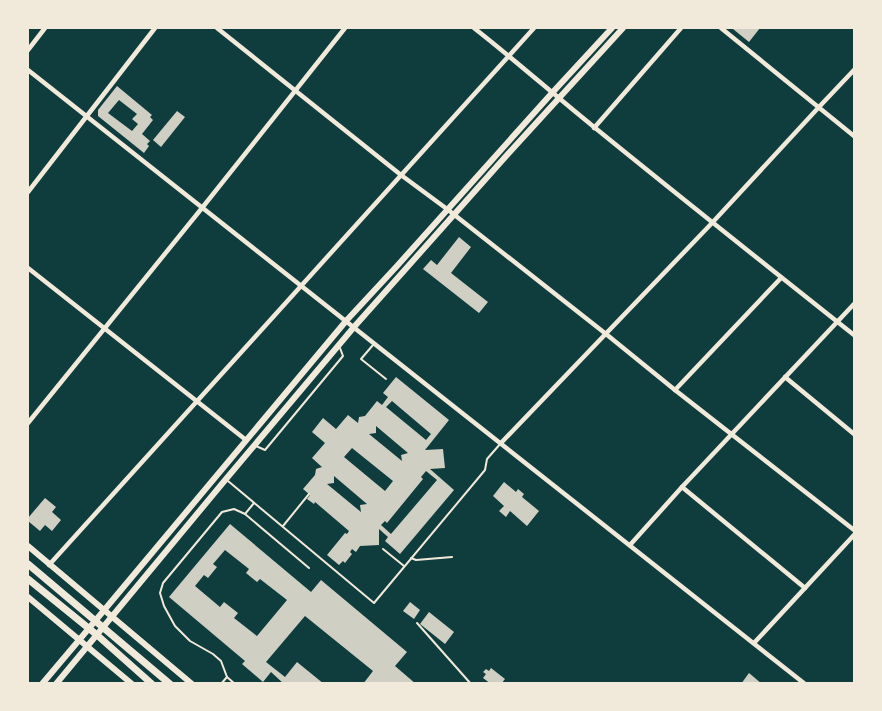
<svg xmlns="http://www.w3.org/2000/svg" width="882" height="711" font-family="'Asap Condensed',sans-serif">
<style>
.building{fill:#cfcfc3;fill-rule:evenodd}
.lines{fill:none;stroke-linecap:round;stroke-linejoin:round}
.service{stroke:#f1e9da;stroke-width:2}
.minor{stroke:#f1e9da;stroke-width:4.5}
.secondary{stroke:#f1e9da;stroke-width:6}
.trunk{stroke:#f1e9da;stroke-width:7}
</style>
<rect width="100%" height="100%" fill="#0f3d3e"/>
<g class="building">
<path d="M734,28H760L749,42L733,29Z"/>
<path d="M117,86L152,115L150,117L153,120L142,134L150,141L147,144L149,146L144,153L98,116V110ZM119,100L137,114L132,119L138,124L132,131L108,113Z"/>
<path d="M177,111L185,117L161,147L153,140Z"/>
<path d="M459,237L471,247L451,273L488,302L479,313L423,269L431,260L437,265Z"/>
<path d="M396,377L449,420L425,450L443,449L445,468L430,469L454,490L400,554L385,541L388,537L379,529V545L360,546L356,552L352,549L350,552L352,554L345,563L343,561L339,565L327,555L345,533L347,534L349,531L315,502L314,504L307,499L310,495L303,489L315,475L316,469L322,467L312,458L325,443L312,432L323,418L336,429L348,415L358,423L359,417L365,416L377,401L382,405L388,397L383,393ZM392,401L431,434L426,440L386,407ZM376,426L408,453L401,455L402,461L369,434L376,433ZM352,448L393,481L385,491L344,457ZM426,471L437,480L391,534L381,525L385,521L387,523L423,479L421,477ZM334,476L367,504L360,505L361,512L327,484L334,483Z"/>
<path d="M504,482L516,492L518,489L524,494L522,497L539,511L527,526L510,511L506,517L499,511L504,506L493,496Z"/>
<path d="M45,498L56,507L52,512L61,520L52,531L45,525L40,531L28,521V518Z"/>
<path d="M230,524L311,592L321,580L407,652L395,666L416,684H363L373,671L305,616L266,662L285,677L297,662L324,684H284L271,672L263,682L242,664L245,661L169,597ZM225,550L249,569L246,573L257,582L260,579L287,600L257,636L234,618L238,613L224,602L220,607L195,586L204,575L208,578L217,567L213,564Z"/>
<path d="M410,602L420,610L414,619L403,611Z"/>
<path d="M429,612L454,632L445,644L420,624Z"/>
<path d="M491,668L505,679L501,684H491L483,678L486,674L483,672L486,669L489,671Z"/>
<path d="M749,673L762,684H741Z"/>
</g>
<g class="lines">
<g class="service">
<path d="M373,345L361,359L386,379"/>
<path d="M256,446L265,450L343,356L340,348"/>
<path d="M228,481L374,603L485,470L487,459L501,443"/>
<path d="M245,514L254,503"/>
<path d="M283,526L309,494"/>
<path d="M383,549L404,566"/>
<path d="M411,558L416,560L452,557"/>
<path d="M417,623L471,684"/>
<path d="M227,677L221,661L213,654L190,641L175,626L164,606L160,593L163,583L222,512L234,509L245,514L309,568"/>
<path d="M221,684L227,677L235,684"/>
</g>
<g class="minor">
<path d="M217,28L401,175L447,209L606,334L675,390L854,530"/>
<path d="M474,28C515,60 553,94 594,127C680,197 767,266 854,335"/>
<path d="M721,28L854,136"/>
<path d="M28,50L45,28"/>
<path d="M28,70L805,684"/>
<path d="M594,128L681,28"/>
<path d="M28,192L155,28"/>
<path d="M28,268L246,440"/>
<path d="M785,377L854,434"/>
<path d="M675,390L781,278"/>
<path d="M28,423L202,208L345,28"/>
<path d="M501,443L712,223L819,107L854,70"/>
<path d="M682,487L805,588"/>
<path d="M630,545L682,487L854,304"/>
<path d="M49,565L534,28"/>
<path d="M754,643L854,535"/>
</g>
<g class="secondary">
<path d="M28,546L192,684"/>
<path d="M28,597L132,684"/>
<path d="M42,684L80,639L346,321L397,266L552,93L612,28"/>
<path d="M56,684L226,479L354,327L507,155L623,28"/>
</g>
<g class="trunk">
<path d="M28,564L170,684"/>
<path d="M28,579L97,635L152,684"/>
</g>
</g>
<rect width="882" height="711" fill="none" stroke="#f1e9da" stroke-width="58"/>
</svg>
